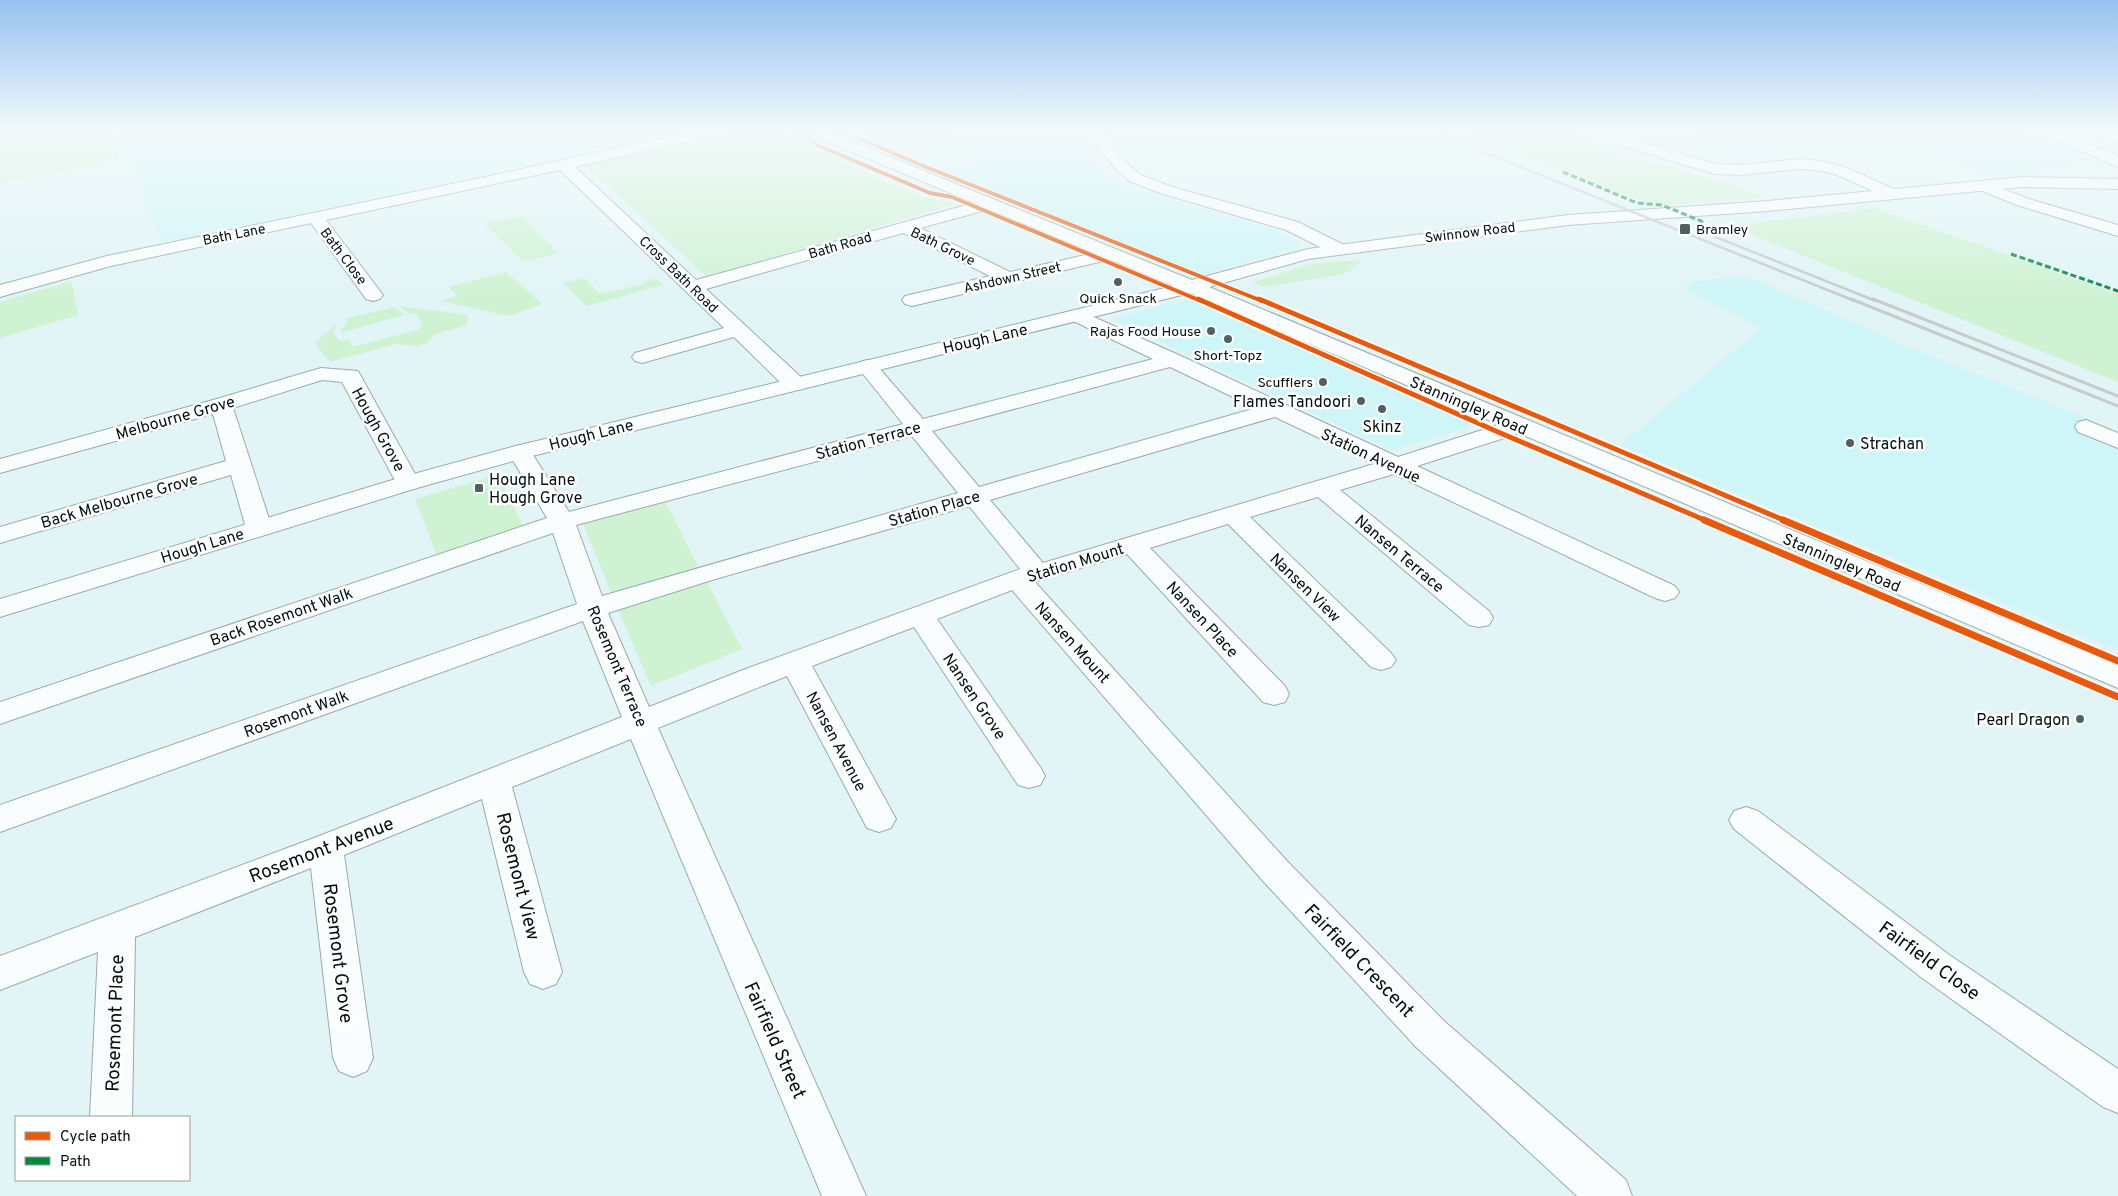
<svg xmlns="http://www.w3.org/2000/svg" width="2118" height="1196" font-family="Overpass,sans-serif">
<style>
.built{fill:#cef5f7}
.green{fill:#cff2d2}
.lines{fill:none;stroke-linecap:round;stroke-linejoin:round}
.minor-casing{stroke:#9aaaac;stroke-width:2}
.tertiary-casing{stroke:#9aaaac;stroke-width:2}
.trunk-casing{stroke:#9aaaac;stroke-width:2}
.minor{fill:#fafdfe;fill-rule:evenodd}
.tertiary{fill:#fafdfe;fill-rule:evenodd}
.trunk{fill:#fafdfe;fill-rule:evenodd}
.rail-far1{stroke:#c6cbcc;stroke-width:2.5}
.rail{stroke:#c6cbcc;stroke-width:3}
.quiet{stroke:#00873e;stroke-width:3;stroke-dasharray:6 3;stroke-linecap:butt}
.cycleway-far2-casing{stroke:#fff;stroke-width:5.5}
.cycleway-far1-casing{stroke:#fff;stroke-width:8}
.cycleway-casing{stroke:#fff;stroke-width:10}
.cycleway-far2{stroke:#e8590c;stroke-width:4}
.cycleway-far1{stroke:#e8590c;stroke-width:5}
.cycleway{stroke:#e8590c;stroke-width:7}
.poi-dot{fill:#505f60;stroke:#fff;stroke-width:2}
.labels{text-anchor:middle;stroke-width:5;stroke-linejoin:round;paint-order:stroke}
.far-poi-label{font-size:14px;fill:#020f10;stroke:#fff}
.far-street-label{font-size:14px;fill:#020f10;stroke:#fff}
.street-label{font-size:16px;fill:#020f10;stroke:#fff}
.poi-label{font-size:16px;fill:#020f10;stroke:#fff;text-anchor:end}
.near-street-label{font-size:19px;fill:#020f10;stroke:#fff}
</style>
<rect width="100%" height="100%" fill="#e1f4f6"/>
<g class="built">
<path d="M121,133H672L197,236L161,242Z"/>
<path d="M854,133H960L907,149Z"/>
<path d="M1691,133H2028L2087,156L2072,168L1987,175L1891,137L1747,158Z"/>
<path d="M1070,137L1102,172L1122,185L1273,229L1303,246L1193,277L944,172L1029,142Z"/>
<path d="M1747,276L1913,349L2094,421L2077,434L2118,450V650L1620,445L1761,328L1684,289L1694,281Z"/>
<path d="M1186,299L1474,426L1391,450L1112,319Z"/>
</g>
<g class="green">
<path d="M0,133H111L120,160L0,183Z"/>
<path d="M730,133H787L799,138L802,145L919,196L957,204L706,276L586,166Z"/>
<path d="M1466,133H1575L1587,136L1584,145L1725,182L1765,198L1664,205L1632,198Z"/>
<path d="M1874,208L2118,294V382L1730,226Z"/>
<path d="M522,216L557,253L524,262L483,223Z"/>
<path d="M1340,261H1361L1350,271L1344,274L1264,287L1252,283L1310,264Z"/>
<path d="M506,272L542,304L508,316L441,301L458,296L449,287Z"/>
<path d="M585,278L599,294L644,284L643,282L657,278L663,285L587,306L563,283Z"/>
<path d="M71,281L78,315L0,338V302Z"/>
<path d="M399,306L468,315L467,325L436,334L427,343L417,346L396,344L330,362L315,343L336,324L333,333L340,341L348,339L352,347L417,330L422,327L419,324L422,322L415,313L410,314Z"/>
<path d="M394,307L404,315L340,333L347,322L345,319Z"/>
<path d="M498,475L524,528L437,556L415,499Z"/>
<path d="M664,499L699,568L612,595L582,522Z"/>
<path d="M705,578L742,649L651,686L616,605Z"/>
</g>
<g class="lines">
<g class="minor-casing">
<g id="minor">
<path d="M686,133H712L710,136L705,137L575,167L696,280L988,199L994,200L996,204L994,208L920,228L1010,272L1112,249L1118,250L1121,254L1118,258L1112,259L912,306L905,304L902,300L905,296L990,276L903,233L706,289L803,379L806,384L803,389L795,390L787,389L734,337L642,363L635,361L632,357L635,353L724,328L560,170L326,220L383,295L380,299L373,301L366,299L311,223L111,266L0,297V285L107,256L485,177Z"/>
<path d="M1088,133H1102L1124,161L1141,175L1172,187L1298,222L1344,245L1347,249L1344,253L1338,254L1332,253L1286,230L1160,193L1129,181L1114,167Z"/>
<path d="M1587,133H1609L1716,164L1741,165L1801,159L1821,161L1847,168L1898,191L1900,194L1898,197H1886L1835,174L1821,171L1801,169L1741,175L1715,174L1589,136Z"/>
<path d="M1983,181L2029,199L2118,225V236L2017,205L1977,189L1975,186L1977,183Z"/>
<path d="M1078,310L1181,356L1398,457L1510,421L1518,419L1526,421L1529,426L1526,431L1417,466L1675,586L1679,592L1675,598L1665,601L1655,598L1394,474L1340,490L1489,611L1493,618L1489,625L1479,627L1469,625L1318,497L1250,517L1391,653L1396,660L1391,667L1381,670L1371,667L1228,524L1150,548L1285,686L1289,694L1285,702L1274,705L1263,702L1127,554L1035,582L1287,861L1444,1021L1626,1180L1632,1196H1577L1416,1047L1263,881L1012,590L937,619L1040,767L1045,776L1040,785L1029,788L1018,785L914,627L812,666L896,819L891,828L879,832L867,828L787,676L658,728L866,1196H822L631,739L512,787L562,972L556,984L543,989L530,984L524,972L482,799L344,855L373,1058L367,1071L353,1077L339,1071L333,1058L311,868L135,937L132,1117H90L98,952L0,990V956L314,838L622,717L583,621L0,832V805L577,604L553,533L0,724V702L547,518L508,452L512,447L520,445L528,447L569,512L903,424L860,370L856,366L860,362L867,360L874,362L923,419L1153,359L1071,320L1068,316L1071,312ZM1170,367L1256,408L979,487L932,431ZM1275,417L1374,464L1043,563L990,500ZM912,436L958,493L602,596L576,525ZM969,506L1020,569L743,670L649,707L608,613L712,580Z"/>
<path d="M321,368L358,371L420,483L417,488L408,490L399,488L342,382L322,380L233,408L272,528L268,533L259,536L250,533L246,528L231,475L0,543V527L226,461L213,414L0,473V459L213,400Z"/>
<path d="M2086,420L2118,433V448L2078,432L2075,427L2078,422Z"/>
<path d="M1746,807L1758,811L1948,954L2118,1069V1113L2103,1107L1922,978L1734,829L1729,820L1734,811Z"/>
</g>
</g>
<g class="tertiary-casing">
<path id="tertiary" d="M812,133H831L1192,280L1308,249L1568,215L1768,201L2022,177L2118,179V189L2022,187L1768,211L1568,225L1308,259L1209,287L2118,666V688L1190,293L528,457L417,488L0,617V599L399,478L512,447L1173,286L814,136Z"/>
</g>
<g class="trunk-casing">
<g id="trunk">
<path d="M2046,133H2065L2118,156V167L2048,136Z"/>
<path d="M2098,133H2118V142L2100,136Z"/>
</g>
</g>
<use href="#minor" class="minor"/>
<use href="#tertiary" class="tertiary"/>
<use href="#trunk" class="trunk"/>
<g class="rail-far1">
<path d="M1436,133L1855,301"/>
<path d="M1713,236L1876,301"/>
</g>
<g class="rail">
<path d="M1851,299L2118,406"/>
<path d="M1873,299L2118,396"/>
</g>
<g class="quiet">
<path d="M1098,136L1112,133"/>
<path d="M1563,172L1637,203L1662,205L1701,221L1708,229"/>
<path d="M2011,254L2118,291"/>
</g>
<g class="cycleway-far2-casing">
<g id="cycleway-far2">
<path d="M800,133L807,136L817,145L930,193L952,197L1201,301"/>
<path d="M846,133L926,167L1262,301"/>
</g>
</g>
<g class="cycleway-far1-casing">
<g id="cycleway-far1">
<path d="M1198,299L1498,432L1707,521"/>
<path d="M1259,299L1786,521"/>
</g>
</g>
<g class="cycleway-casing">
<g id="cycleway">
<path d="M1704,520L2118,697"/>
<path d="M1783,520L2118,661"/>
</g>
</g>
<use href="#cycleway-far2" class="cycleway-far2"/>
<use href="#cycleway-far1" class="cycleway-far1"/>
<use href="#cycleway" class="cycleway"/>
</g>
<linearGradient id="sky" x2="0" y2="1"><stop stop-color="#96c1ee"/><stop offset="0.44" stop-color="#f2fafb"/><stop offset="1" stop-color="#f2fafb" stop-opacity="0"/></linearGradient>
<rect width="2118" height="300" fill="url(#sky)"/>
<g class="poi-dot">
<rect x="1679" y="223" width="12" height="12" rx="2.5"/>
<circle cx="1118" cy="282" r="5"/>
<circle cx="1211" cy="331" r="5"/>
<circle cx="1228" cy="339" r="5"/>
<circle cx="1323" cy="382" r="5"/>
<circle cx="1361" cy="401" r="5"/>
<circle cx="1382" cy="409" r="5"/>
<circle cx="1850" cy="443" r="5"/>
<rect x="474" y="483" width="10" height="10" rx="2.5"/>
<circle cx="2080" cy="719" r="5"/>
</g>
<g class="labels">
<g class="far-poi-label">
<text x="1696" y="234" text-anchor="start">Bramley</text>
<text x="1118" y="303">Quick Snack</text>
<text x="1201" y="336" text-anchor="end">Rajas Food House</text>
<text x="1228" y="360">Short-Topz</text>
<text x="1313" y="387" text-anchor="end">Scufflers</text>
</g>
<g class="far-street-label">
<text transform="translate(1470 232) rotate(-7)" y="5">Swinnow Road</text>
<text transform="translate(234 234) rotate(-11)" y="5">Bath Lane</text>
<text transform="translate(840 245) rotate(-16)" y="5">Bath Road</text>
<text transform="translate(943 246) rotate(26)" y="5">Bath Grove</text>
<text transform="translate(344 256) rotate(53)" y="5">Bath Close</text>
<text transform="translate(679 274) rotate(44)" y="5">Cross Bath Road</text>
<text transform="translate(1012 277) rotate(-13)" y="5">Ashdown Street</text>
</g>
<g class="street-label">
<text transform="translate(985 338) rotate(-13)" y="6">Hough Lane</text>
<text transform="translate(1469 405) rotate(23)" y="6">Stanningley Road</text>
<text transform="translate(175 417) rotate(-16)" y="6">Melbourne Grove</text>
<text transform="translate(379 429) rotate(61)" y="6">Hough Grove</text>
<text transform="translate(591 434) rotate(-14)" y="6">Hough Lane</text>
<text transform="translate(868 440) rotate(-15)" y="6">Station Terrace</text>
<text transform="translate(1371 455) rotate(25)" y="6">Station Avenue</text>
<text transform="translate(119 500) rotate(-16)" y="6">Back Melbourne Grove</text>
<text transform="translate(934 508) rotate(-16)" y="6">Station Place</text>
<text transform="translate(202 545) rotate(-17)" y="6">Hough Lane</text>
<text transform="translate(1400 553) rotate(40)" y="6">Nansen Terrace</text>
<text transform="translate(1075 562) rotate(-17)" y="6">Station Mount</text>
<text transform="translate(1842 562) rotate(23)" y="6">Stanningley Road</text>
<text transform="translate(1306 587) rotate(44)" y="6">Nansen View</text>
<text transform="translate(281 616) rotate(-19)" y="6">Back Rosemont Walk</text>
<text transform="translate(1203 619) rotate(47)" y="6">Nansen Place</text>
<text transform="translate(1073 642) rotate(48)" y="6">Nansen Mount</text>
<text transform="translate(618 666) rotate(67)" y="6">Rosemont Terrace</text>
<text transform="translate(975 696) rotate(56)" y="6">Nansen Grove</text>
<text transform="translate(296 713) rotate(-20)" y="6">Rosemont Walk</text>
<text transform="translate(837 741) rotate(62)" y="6">Nansen Avenue</text>
</g>
<g class="poi-label">
<text x="1351" y="407">Flames Tandoori</text>
<text x="1382" y="432" text-anchor="middle">Skinz</text>
<text x="1860" y="449" text-anchor="start">Strachan</text>
<text x="489" y="485" text-anchor="start">Hough Lane<tspan x="489" dy="18">Hough Grove</tspan></text>
<text x="2070" y="725">Pearl Dragon</text>
</g>
<g class="near-street-label">
<text transform="translate(321 849) rotate(-21)" y="7">Rosemont Avenue</text>
<text transform="translate(519 876) rotate(76)" y="7">Rosemont View</text>
<text transform="translate(339 953) rotate(83)" y="7">Rosemont Grove</text>
<text transform="translate(1360 960) rotate(46)" y="7">Fairfield Crescent</text>
<text transform="translate(1930 960) rotate(36)" y="7">Fairfield Close</text>
<text transform="translate(114 1023) rotate(-88)" y="7">Rosemont Place</text>
<text transform="translate(776 1040) rotate(66)" y="7">Fairfield Street</text>
</g>
</g>
<rect x="15" y="1116" width="175" height="65" fill="#ffffff" stroke="#9a9f9f"/>
<rect x="25" y="1132" width="25" height="8" fill="#e8590c" stroke="#9a9f9f"/>
<text x="60" y="1141" font-size="15" fill="#020f10">Cycle path</text>
<rect x="25" y="1157" width="25" height="8" fill="#00873e" stroke="#9a9f9f"/>
<text x="60" y="1166" font-size="15" fill="#020f10">Path</text>
</svg>
